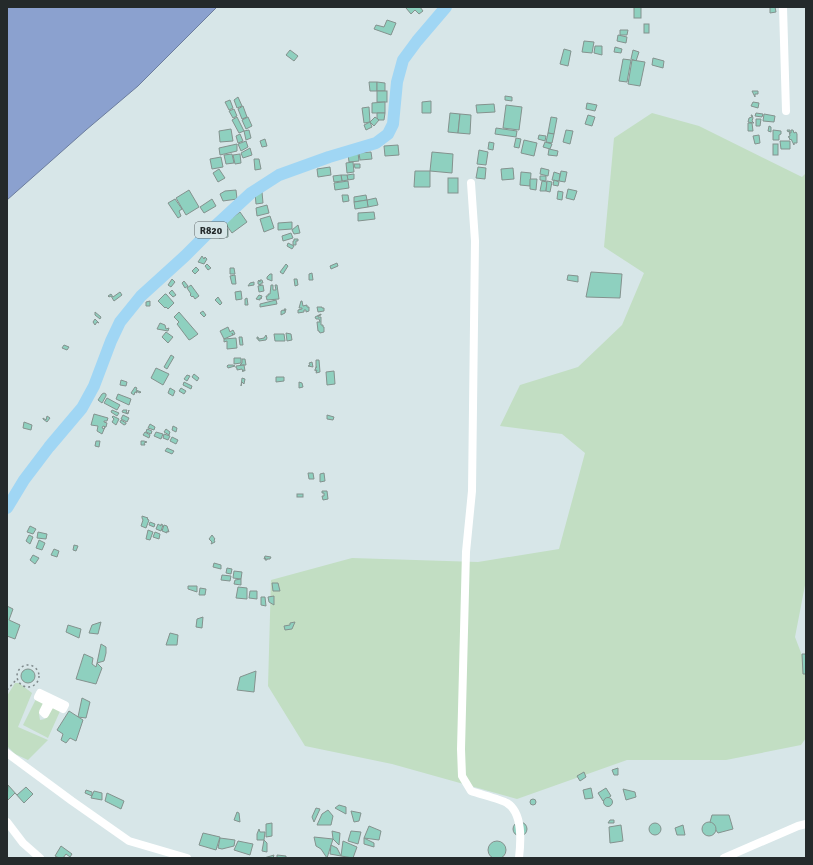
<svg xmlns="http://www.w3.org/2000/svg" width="813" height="865" font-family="Signika,sans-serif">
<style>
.green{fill:#c2dec3}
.water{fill:#8ba1cf;stroke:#6c7d9e}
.building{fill:#8ed0bf;stroke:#84928e}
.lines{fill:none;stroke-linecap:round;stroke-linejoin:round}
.path{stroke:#7e888a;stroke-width:1.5;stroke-dasharray:2 3;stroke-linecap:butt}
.street{stroke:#fff;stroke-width:8}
.primary{stroke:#a0d6f4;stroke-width:12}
.labels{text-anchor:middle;stroke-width:3.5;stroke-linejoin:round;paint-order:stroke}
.shield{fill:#d7e6e8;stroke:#5a6264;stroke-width:1}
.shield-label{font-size:10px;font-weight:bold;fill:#242a2b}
</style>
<rect width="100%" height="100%" fill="#d7e6e8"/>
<g class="green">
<path d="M652,113L699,126L802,177L806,173V580L795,637L806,666V738L801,745L726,760H627L517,799L392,764L305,746L268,686L271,580L352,558L478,562L559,549L585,453L562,434L500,426L520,385L578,367L622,325L644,273L604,247L614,138Z"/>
<path d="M15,683H19L32,693L18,727L48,740L28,760L15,754L7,746V696Z"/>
<path d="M36,699L47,703L39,714L40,720L45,719L51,705L61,709L48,738L23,725Z"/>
</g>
<path class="water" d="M7,7H217L138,86L86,130L7,200Z"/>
<g class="building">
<path d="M408,7H420L423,11L419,14L415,10L411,14L406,8Z"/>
<rect x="634" y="7" width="7" height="11"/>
<path d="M771,7H775L776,12L770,13V8Z"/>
<path d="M387,20L396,23L391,35L374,29L376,25L384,27Z"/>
<rect x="644" y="24" width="5" height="9"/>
<path d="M620,30H628L627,35H620Z"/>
<path d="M618,35L627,37L626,43L617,41Z"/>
<path d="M584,41L594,42L592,53L582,52Z"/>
<path d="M595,46H602V55L594,53Z"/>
<path d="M615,47L622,49L621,53L614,52Z"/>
<path d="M564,49L571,51L568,66L560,64Z"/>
<path d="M290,50L298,56L294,61L286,55Z"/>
<path d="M633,50L639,52L636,61L631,59Z"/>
<path d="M653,58L664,61L663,68L652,65Z"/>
<path d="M623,59L631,60L627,82L619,81Z"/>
<path d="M632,60L645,62L640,86L628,84Z"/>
<path d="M369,82H377V91H370Z"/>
<path d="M377,82L385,83V91H377Z"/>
<rect x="377" y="91" width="10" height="11"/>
<path d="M752,91H758V94H755V97Z"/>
<path d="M505,96L512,97V101L505,100Z"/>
<path d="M238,97L242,106L237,108L234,100Z"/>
<path d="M230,100L233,108L229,110L225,102Z"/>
<path d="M431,101V113H422V102Z"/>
<path d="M385,102V113H372V103Z"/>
<path d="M753,102L759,103L758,108L751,106Z"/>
<path d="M587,103L597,105L595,111L586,109Z"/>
<path d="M494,104L495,112L477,113L476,105Z"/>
<path d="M506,105L522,107L519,130L503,128Z"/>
<path d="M243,106L247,117L242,119L238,109Z"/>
<path d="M369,107L370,122L364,123L362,108Z"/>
<path d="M234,109L237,116L233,118L229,111Z"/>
<path d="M377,113H385L384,120H379L377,118Z"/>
<path d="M450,113L460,114L458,133L448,132Z"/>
<path d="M756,113L763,114L762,117L755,116Z"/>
<path d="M460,114L471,115L470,134L458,133Z"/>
<path d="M764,114L775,116L774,122L763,121Z"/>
<path d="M588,115L595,117L592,126L585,124Z"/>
<path d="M751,115H752L753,118L752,121L754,123L748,122L749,118L752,117Z"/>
<path d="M237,117L244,131L239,133L232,120Z"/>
<path d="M248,117L252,126L246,129L242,120Z"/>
<path d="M375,117L379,120L374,126L370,122Z"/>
<path d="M551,117L557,118L554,134L548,133Z"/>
<path d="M756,119H761L760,126H756Z"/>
<path d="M370,122L372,127L366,130L364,125Z"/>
<path d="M748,123H752L753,131H748Z"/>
<path d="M769,126L771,127V132L768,131Z"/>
<path d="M496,128L517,131L516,137L495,134Z"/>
<path d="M231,129L233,141L220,142L219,131Z"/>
<path d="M249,130L251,138L246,140L244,131Z"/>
<path d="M566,130L573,131L570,144L563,142Z"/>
<path d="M773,130L781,131V134L779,135V140H773Z"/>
<path d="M787,130H790V133H791V130H793L794,133L796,132L797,134V143H794V145L791,139L790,140L789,137H788L790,136L789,131L788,132Z"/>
<path d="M548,133L554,134L552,143L546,142Z"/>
<path d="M240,134L243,141L238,143L236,136Z"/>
<path d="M539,135L546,136L545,141L538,139Z"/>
<path d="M759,135L760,143L755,144L753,136Z"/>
<path d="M516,138L521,139L519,148L514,147Z"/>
<path d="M265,139L267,146L262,147L260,141Z"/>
<path d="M524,140L537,143L534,156L521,153Z"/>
<path d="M246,141L248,147L241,151L238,144Z"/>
<path d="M780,141H790V149H781Z"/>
<path d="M489,142L494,143L493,150L488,149Z"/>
<path d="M545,142L552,144L550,149L543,147Z"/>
<path d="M237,144V151L220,155L219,148Z"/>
<rect x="773" y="144" width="5" height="11"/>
<path d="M398,145L399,155L385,156L384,146Z"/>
<path d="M250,148L252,155L243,158L241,153Z"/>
<path d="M549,149L558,151L557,156L548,155Z"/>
<path d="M479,150L488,152L486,165L477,164Z"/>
<path d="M371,152L372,159L360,160L359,153Z"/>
<path d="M432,152L453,154L452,173L430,171Z"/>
<path d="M358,153L359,161L349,162L348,154Z"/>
<path d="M232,154L234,163L226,164L224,155Z"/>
<path d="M240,154L241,163L235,164L233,155Z"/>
<path d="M221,157L223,167L212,169L210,159Z"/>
<path d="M254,159H259L261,169L255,170Z"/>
<path d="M353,162L354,172L347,173L346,163Z"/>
<path d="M354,164H360V168H355Z"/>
<path d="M330,167L331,175L318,177L317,169Z"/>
<path d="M478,167L486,168L485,179L476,178Z"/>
<path d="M513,168L514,179L502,180L501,169Z"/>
<path d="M541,168L549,170L548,176L540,174Z"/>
<path d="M219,169L225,178L218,182L213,173Z"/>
<path d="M415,171H430V187H414Z"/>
<path d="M561,171L567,172L565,182L559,181Z"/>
<path d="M521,172L531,173L530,186L520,185Z"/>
<path d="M554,172L560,174L559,181L552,180Z"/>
<path d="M354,174V179L348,180L347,175Z"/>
<path d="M341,175H347L348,180L342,181Z"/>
<path d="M341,175L342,181L334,182L333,176Z"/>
<path d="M540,176H546V181L540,180Z"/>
<rect x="448" y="178" width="10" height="15"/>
<path d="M530,179H537L536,190L530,189Z"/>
<path d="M554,180L559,182L558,186L553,185Z"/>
<path d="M348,181L349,188L335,190L334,183Z"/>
<path d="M542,181L547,182L546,191H540Z"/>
<path d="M547,181L552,182L550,192L546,191Z"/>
<path d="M568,189L577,191L574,200L566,198Z"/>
<path d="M189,190L199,207L186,215L176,198Z"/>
<path d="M236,190L237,199L223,201L220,194L225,191Z"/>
<path d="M558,191L563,192L562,200L557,199Z"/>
<path d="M262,192L263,203L256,204L255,193Z"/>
<path d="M342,195H348L349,201L343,202Z"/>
<path d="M366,195L367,200L354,202V197Z"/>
<path d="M376,198L378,205L368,207L367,200Z"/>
<path d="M175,199L182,209L179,211L181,216L178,218L168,203Z"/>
<path d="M212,199L216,206L204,213L200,207Z"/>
<path d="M367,200L368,207L355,209L354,202Z"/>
<path d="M267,205L269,213L257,216L256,208Z"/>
<path d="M240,212L247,222L232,233L225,223Z"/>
<path d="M374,212L375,219L358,221V213Z"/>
<path d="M270,216L274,228L264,232L260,219Z"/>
<path d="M292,222V229L278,230V223Z"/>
<path d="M298,225L300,233L294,234L292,230Z"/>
<path d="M228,229V237L219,238L222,230Z"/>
<path d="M291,233L293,238L283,241L282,236Z"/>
<path d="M294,239H298V241H296V245H293V241H294Z"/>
<path d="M288,243L294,246L292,249L287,246Z"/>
<path d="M202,256L204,259L205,257L207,259L204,264L198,262Z"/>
<path d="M337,263L338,266L331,269L330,266Z"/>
<path d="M207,264L211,268L208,270L205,266Z"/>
<path d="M286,264L288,266L283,274L280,272Z"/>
<path d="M196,267L199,270L195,274L192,271Z"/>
<path d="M230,268H234L235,274H230Z"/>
<path d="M591,272L622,274L620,298L586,297Z"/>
<path d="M312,273L313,280H309V274Z"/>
<path d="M270,274H272V281L267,279V277Z"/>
<path d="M235,275L236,284H232L230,276Z"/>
<path d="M568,275L578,276V282L567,280Z"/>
<path d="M172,279L175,282L171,287L168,285Z"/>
<path d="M294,279H297L298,285L295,286Z"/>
<path d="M259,280L260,282V280H262L263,283H261V285L258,284V281Z"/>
<path d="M184,281L188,286L185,288L182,283Z"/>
<path d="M254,282V285L248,286L250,283Z"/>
<path d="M191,285L199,296L195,299L193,296L192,297L190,295L191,294L187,288Z"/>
<path d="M263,285L264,291L259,292L258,286Z"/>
<path d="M271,285H273V290H276L275,285H277L279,299L267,300L266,296H268V294H270Z"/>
<path d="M172,290L176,295L173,297L169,293Z"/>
<path d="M241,291L242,299L236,300L235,292Z"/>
<path d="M120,292L122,295L114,301L111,296L109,297L108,296L111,294L113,297Z"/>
<path d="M165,294H166L174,303L168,309L166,307L165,308L158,301Z"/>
<path d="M259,295L262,296L261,299V298H260V300L256,299Z"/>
<path d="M218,297L222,303L220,305L215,300Z"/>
<path d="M247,298L248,305H245V299Z"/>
<path d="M276,300L277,304L260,307V304Z"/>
<path d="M150,301V306H146V302Z"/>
<path d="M301,301H302L303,306L307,305V307H309V311L306,312V310H304V312L298,313V310L302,309V308H299Z"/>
<path d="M317,307H322V308H324V311L318,312Z"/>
<path d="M284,309H286L285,313L281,315V311L283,310L285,311Z"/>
<path d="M203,311L206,315L204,317L200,313Z"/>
<path d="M95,312L101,317L100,319L95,315Z"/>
<path d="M179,312L198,334L191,339L189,340L177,324L179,322L174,317Z"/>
<path d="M321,314V315L318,316V317H321V325H323V327H324V332L320,333L319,331H318L317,322H320L319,319H316L315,317Z"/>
<path d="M95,319L99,323L97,322L95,325L93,322Z"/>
<path d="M160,323L165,325L166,329L169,328L168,331L157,329Z"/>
<path d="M228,327L230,332L233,330L235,334L233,335L232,333L233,335L224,339L220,331Z"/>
<path d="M166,332L173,337L168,343L162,337Z"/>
<path d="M286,333L291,334L292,340L287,341Z"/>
<path d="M274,334H284L285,341H275Z"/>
<path d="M266,335L267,338L266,340L259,341L258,339H257V337H258L259,339L264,338Z"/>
<path d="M239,337H242L243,345H240Z"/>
<path d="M236,338L237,348L227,349V341L224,342V339Z"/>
<path d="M64,345L69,347L67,350L62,348Z"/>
<path d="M171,355L174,357L167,369L164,367Z"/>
<path d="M234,358H241V363L234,364Z"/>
<path d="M242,359H245L246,365H240L242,363Z"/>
<path d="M316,360H319L320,372L316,373L317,370L315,371V369H316L315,368L317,367H316Z"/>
<path d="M312,362L313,367L308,366L310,365L309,363Z"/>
<path d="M228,365H233L235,366L228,368L227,366Z"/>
<path d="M244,365L245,371L243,370V372L242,369L237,370V368H236V366Z"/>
<path d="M156,368L169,374L163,385L151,378Z"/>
<path d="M334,371L335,384L327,385L326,372Z"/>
<path d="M194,374L199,378L197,381L192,377Z"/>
<path d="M187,375L190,376L187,381L184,379Z"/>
<path d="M276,377H284V381L276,382Z"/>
<path d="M242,378L245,379L244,384L242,382L241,386Z"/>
<path d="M121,380L127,382L126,386L120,385Z"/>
<path d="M184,382L192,386L191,389L183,385Z"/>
<path d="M299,382L302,383L303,387L299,388Z"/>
<path d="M135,387L137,388L136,390L141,392L140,393L136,391L137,393L135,392L134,395L131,393Z"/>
<path d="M170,388L175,391L173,396L168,393Z"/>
<path d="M181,388L186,391L184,394L179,391Z"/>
<path d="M104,393L106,394V396L102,403L98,400L102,394Z"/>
<path d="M118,394L131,399L129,405L116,399Z"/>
<path d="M107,398L120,405L117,410L104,403Z"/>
<path d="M112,410L119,413L117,416L111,412Z"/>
<path d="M123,410H127L126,413H128L129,410L128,414L122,412Z"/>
<path d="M94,414L108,418L107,421H104V422L107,423L106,427L103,426L102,428L104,429L105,427L102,434L97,431L98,426L91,425Z"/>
<path d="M123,415L129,418L127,422L121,419Z"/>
<path d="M327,415L334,417L333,420L327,419Z"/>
<path d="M47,416L50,418L47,422L43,419V418L46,420Z"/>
<path d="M113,416L119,419L116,425L112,422L114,419L112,417Z"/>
<path d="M121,420L126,423V424L124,425L120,422Z"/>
<path d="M24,422L32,425L31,430L23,428Z"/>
<path d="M150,424L155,427L154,430L148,428Z"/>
<path d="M173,426L177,428L176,432L172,430Z"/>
<path d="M147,429L152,431L151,434L146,432Z"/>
<path d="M166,429L170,432L169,435L164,432Z"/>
<path d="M145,432L150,435L149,438L143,435Z"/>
<path d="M156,432L163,434L161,439L154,436Z"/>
<path d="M164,434L170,436L168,440L163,438Z"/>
<path d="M172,437L178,440L176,444L170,441Z"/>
<path d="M96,441H100L99,447L95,446Z"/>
<path d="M141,441H144L147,442L144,443L145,445H141Z"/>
<path d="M167,448L174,451L172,454L165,451Z"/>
<path d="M308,473H313L314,479H309Z"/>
<path d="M324,473L325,481L320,482V474Z"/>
<path d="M322,491H327L328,499L323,500L322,496H324V493H322Z"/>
<rect x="297" y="494" width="6" height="3"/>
<path d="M142,516L148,518L147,519L149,520L146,528L141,526L143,520L142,518Z"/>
<path d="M150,522L155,524L154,527L149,525Z"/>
<path d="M158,524L161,526V524L163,525L161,531L156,529Z"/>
<path d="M164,525L167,526L169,532L167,531V533L162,531Z"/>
<path d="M30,526L36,529L33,534L27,532Z"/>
<path d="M148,530L153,532L150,540L146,539Z"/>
<path d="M38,532L47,534L46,539L37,538Z"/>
<path d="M155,532L160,534L159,539L153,537Z"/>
<path d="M29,535L33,537L30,544L26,541Z"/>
<path d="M212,535L215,539L214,540L215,542L211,544L212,542L209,539Z"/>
<path d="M39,540L45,543L42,550L36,548Z"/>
<path d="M74,545L78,546L76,551L73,550Z"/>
<path d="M54,549L59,551L57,557L51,555Z"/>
<path d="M33,555L39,558L35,564L30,560Z"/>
<path d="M265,556L271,557L270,559H267V560H265L266,558L264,559Z"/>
<path d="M214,563L221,565V569L213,567Z"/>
<path d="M227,568L232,569L231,574L226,573Z"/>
<path d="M234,571L242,572L241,579L233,578Z"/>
<path d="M222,575L231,576L230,581L221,580Z"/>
<path d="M241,579V585L234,584L235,580Z"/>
<path d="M272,583H278L280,591H273Z"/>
<path d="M188,586H197V592L188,589Z"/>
<path d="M238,587L247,588V599L236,598Z"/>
<path d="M200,588L206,589L205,595H199Z"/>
<path d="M250,591H257V599L249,598Z"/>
<path d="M274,596V605L269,602L268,597Z"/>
<path d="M261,597H265L266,606L261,605Z"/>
<path d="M7,606L13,609L9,620L20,625L15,639L7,636Z"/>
<path d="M203,617L202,628L196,627L197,619Z"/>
<path d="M101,622L98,634L89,633L92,625Z"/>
<path d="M295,622L292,629L285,630L284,626L290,625V623Z"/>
<path d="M68,625L81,629L79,638L66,632Z"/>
<path d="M170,633L178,635L177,645H166Z"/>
<path d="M101,644L106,647V653L104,661L97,663Z"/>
<path d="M84,654L93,658L92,664L96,667L97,663L102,668L96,684L76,679Z"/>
<path d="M802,654H806V674H803Z"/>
<circle cx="28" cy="676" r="7"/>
<path d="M256,671L254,692L237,690L240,677Z"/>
<path d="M82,698L90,702L86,718L78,717Z"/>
<path d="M69,711L83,720L76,741L70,738L66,743L61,740L63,734L57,730Z"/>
<path d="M618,768V775H614L612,770Z"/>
<path d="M584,772L586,777L580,781L577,776Z"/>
<path d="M8,785L17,795L26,787L33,794L24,803L15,793L7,801Z"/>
<path d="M591,788L593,798L585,799L583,790Z"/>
<path d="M606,788L611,796L603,801L598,793Z"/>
<path d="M623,789L635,792L636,797L626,800Z"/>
<path d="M86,790L92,792V796L85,793Z"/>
<path d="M94,791L102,793V800L91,798Z"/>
<path d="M107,793L124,801L121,809L105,801Z"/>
<circle cx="608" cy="802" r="4.5"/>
<circle cx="533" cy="802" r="3"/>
<path d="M339,805L346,807V814L335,808Z"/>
<path d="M316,808L320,809L314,822L312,817Z"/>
<path d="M328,810L333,816L331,825H317L322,814Z"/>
<path d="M351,811L361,813L359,821L354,822Z"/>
<path d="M237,812L239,813L240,822L234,820Z"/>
<path d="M712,815H729L733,829L718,833L710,822Z"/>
<path d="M610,820H614V823H608Z"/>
<circle cx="520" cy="829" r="7"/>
<circle cx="709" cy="829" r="7"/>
<circle cx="655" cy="829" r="6"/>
<path d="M272,823V836L266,837V824Z"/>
<path d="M621,825L623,841L610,843L609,827Z"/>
<path d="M683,825L685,835H677L675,828Z"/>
<path d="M369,826L381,831L379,840L364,838Z"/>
<path d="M259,829L260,832H265L264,840H257V834Z"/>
<path d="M332,831L340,833L339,845L333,839Z"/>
<path d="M351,831L361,832L358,844L348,841Z"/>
<path d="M203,833L220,837L216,850L199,845Z"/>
<path d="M314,837L333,839L327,858L321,849L316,846Z"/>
<path d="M220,838L235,840L234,846L222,849L218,848Z"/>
<path d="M364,838L374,843V847L364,844Z"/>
<path d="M264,840L267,843V852L262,851Z"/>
<path d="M238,841L253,844L250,855L234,850Z"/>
<path d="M343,841L357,847L353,858L341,856Z"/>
<circle cx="497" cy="850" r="9"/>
<path d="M331,845L337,848L341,856L330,854Z"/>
<path d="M61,846L72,854L70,857L66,854L63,858H59L55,856Z"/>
<path d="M274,855L273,858H264Z"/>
<path d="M277,855L286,856V858H277Z"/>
</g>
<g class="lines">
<g class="path">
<circle cx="28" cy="676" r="11"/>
<path d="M7,690L17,679"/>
</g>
<g class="street">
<path d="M783,7L786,111"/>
<path d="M471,183L475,241L472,491L466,552L461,749L462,776L471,791C479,794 500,799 507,803C523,813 521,841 519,858"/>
<path d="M40,693L65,705L63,709L51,703L45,714L43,712L48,702L38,697Z"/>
<path d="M7,753L72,801L129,841L187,858"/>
<path d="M7,822L23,843L40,858"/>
<path d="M724,858L798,826L806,824"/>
</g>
<path class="primary" d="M7,508L24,480L49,447L82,408L94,386L111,341L120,322L141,296L185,256L212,229L251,193L279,175L329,157L376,143L388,134L393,124L397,82L403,60L417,41L446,7"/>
</g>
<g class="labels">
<rect class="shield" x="195" y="222" width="32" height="16" rx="3"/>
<g class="shield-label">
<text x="211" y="234">R820</text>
</g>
</g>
<rect width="813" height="865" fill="none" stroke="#242a2b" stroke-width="16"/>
</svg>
